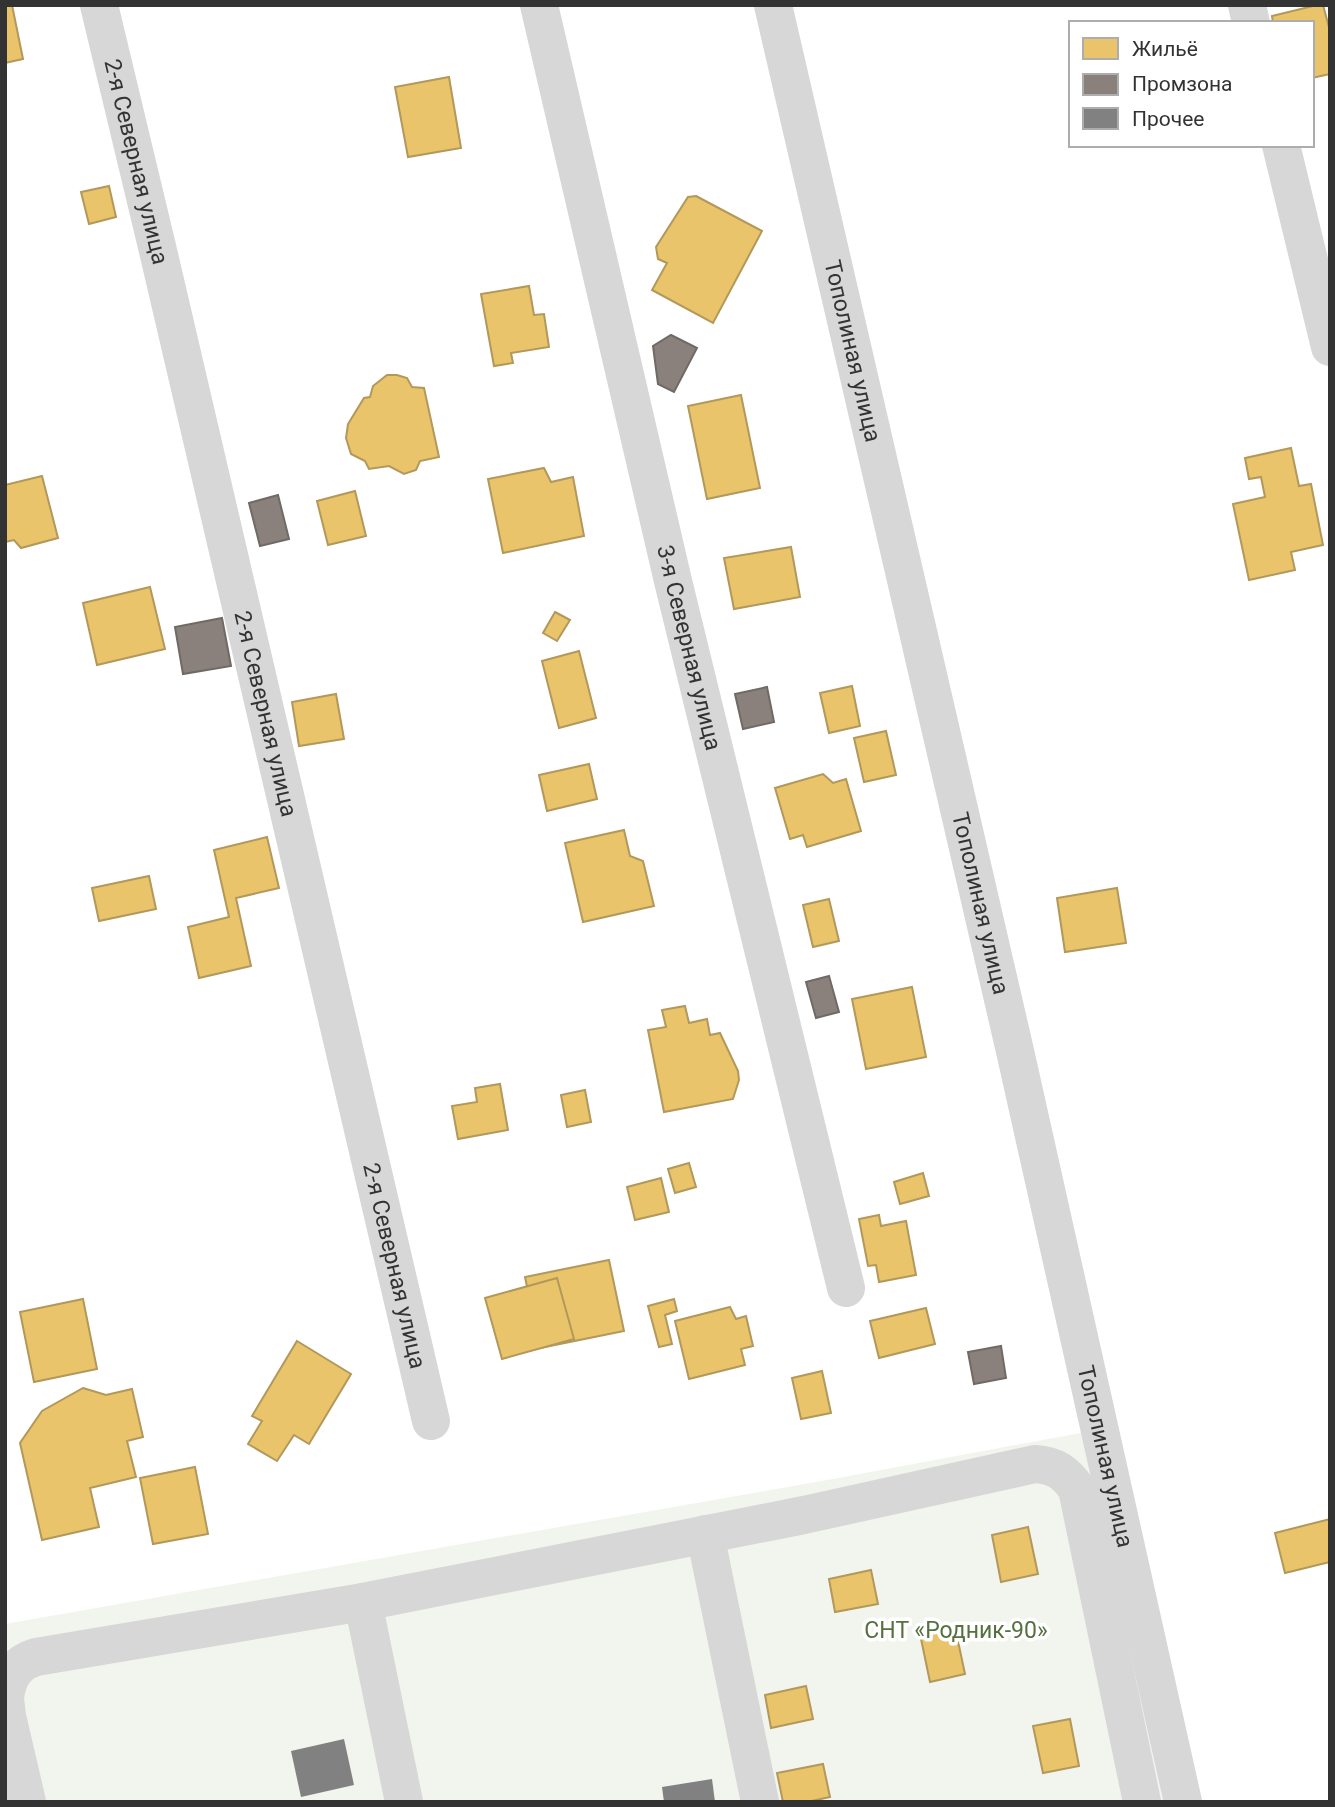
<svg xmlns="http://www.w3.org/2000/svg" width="1335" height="1807" font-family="Roboto,sans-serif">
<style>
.green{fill:#f1f5ed}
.homes{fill:#e9c46a;stroke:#b2985a;stroke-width:2}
.industry{fill:#8a817c;stroke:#706a66;stroke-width:2}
.building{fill:#818181}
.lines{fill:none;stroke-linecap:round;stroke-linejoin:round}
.minor{stroke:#d7d7d7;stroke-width:38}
.labels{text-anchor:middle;stroke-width:7;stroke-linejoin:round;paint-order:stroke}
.street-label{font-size:23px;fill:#333;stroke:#fff}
.park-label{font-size:23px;fill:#56703f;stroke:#fff}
</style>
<rect width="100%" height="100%" fill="#fff"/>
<path class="green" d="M1086,1432L1170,1802H5V1624L822,1481Z"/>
<g class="homes">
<path d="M5,5H12L23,59L5,63Z"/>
<path d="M1317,5H1323L1330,31V74L1312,78V23H1273L1272,16Z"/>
<path d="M449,77L461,148L408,157L395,87Z"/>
<path d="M109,186L116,217L89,224L81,192Z"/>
<path d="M696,196L762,231L713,323L652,290L667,263L658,259L656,247L688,197Z"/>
<path d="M529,286L534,315L544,314L549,347L511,353L513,363L494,366L481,294Z"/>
<path d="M387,375H397L407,378L412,387L424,388L439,457L420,461L416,470L404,474L389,466L369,469L365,461L351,454L346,438L348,424L364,398L370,397L373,386Z"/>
<path d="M741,395L760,488L707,499L688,406Z"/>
<path d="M1291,448L1299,486L1311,484L1323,545L1291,552L1295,570L1249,580L1233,504L1265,497L1261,477L1249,479L1245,458Z"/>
<path d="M544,468L551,482L573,477L584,536L503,553L488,479Z"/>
<path d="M42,476L58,538L21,548L14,540L5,542V485Z"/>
<path d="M355,491L366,536L328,545L317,501Z"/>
<path d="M791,547L800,597L734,609L724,558Z"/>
<path d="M150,587L165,649L97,665L83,603Z"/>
<path d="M555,612L570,620L557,641L543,633Z"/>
<path d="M579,651L596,718L559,728L542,661Z"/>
<path d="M852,686L860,726L829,733L820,693Z"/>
<path d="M336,694L344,739L299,746L292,702Z"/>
<path d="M886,731L896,775L864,782L854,738Z"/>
<path d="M589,764L597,799L547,811L539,775Z"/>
<path d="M823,774L833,783L846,779L861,831L807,847L803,835L790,839L775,788Z"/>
<path d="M624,830L630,856L643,861L654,906L583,922L565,843Z"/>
<path d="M267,837L279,888L236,898L251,966L199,978L188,927L229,917L214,850Z"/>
<path d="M149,876L156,909L99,921L92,888Z"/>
<path d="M1117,888L1126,943L1065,952L1057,898Z"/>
<path d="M829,899L839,941L813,947L803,905Z"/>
<path d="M912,987L926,1057L866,1069L852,999Z"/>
<path d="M685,1006L689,1023L707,1019L710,1035L720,1033L738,1071L739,1080L733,1099L664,1112L648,1030L666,1027L662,1010Z"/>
<path d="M500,1084L508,1130L458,1139L452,1106L477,1102L475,1088Z"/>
<path d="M585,1090L591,1122L567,1127L561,1095Z"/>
<path d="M689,1163L696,1187L675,1193L668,1169Z"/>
<path d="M923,1173L929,1196L900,1204L894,1182Z"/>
<path d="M661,1178L669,1212L635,1220L627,1187Z"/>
<path d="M879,1215L881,1226L906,1221L916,1275L879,1282L876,1265L868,1266L859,1219Z"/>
<path d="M609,1260L624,1331L540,1348L525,1277Z"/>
<path d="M557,1278L574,1339L502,1359L485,1298Z"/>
<path d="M83,1299L97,1369L34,1382L20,1312Z"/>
<path d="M674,1299L677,1311L665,1315L672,1344L659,1347L648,1306Z"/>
<path d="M730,1307L736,1319L746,1316L753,1346L741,1349L745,1365L689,1379L675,1321Z"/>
<path d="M926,1308L935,1344L879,1358L870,1321Z"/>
<path d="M297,1341L351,1374L309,1444L294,1435L277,1461L248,1444L262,1421L252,1416Z"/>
<path d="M822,1371L831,1413L801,1419L792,1378Z"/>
<path d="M83,1388L106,1395L132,1389L143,1437L127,1441L136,1477L90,1488L99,1527L42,1540L20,1443L42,1411Z"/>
<path d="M195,1467L208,1534L153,1544L140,1478Z"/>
<path d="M1330,1519V1562L1285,1573L1275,1533Z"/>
<path d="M1028,1527L1038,1574L1001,1582L992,1535Z"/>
<path d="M871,1570L878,1604L835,1612L829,1579Z"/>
<path d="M955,1627L965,1674L930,1682L920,1634Z"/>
<path d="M806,1686L813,1719L771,1728L765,1695Z"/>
<path d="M1070,1719L1079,1766L1043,1773L1033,1726Z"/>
<path d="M823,1764L830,1797L807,1802H783L777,1773Z"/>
</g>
<g class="industry">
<path d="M671,335L697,348L674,392L658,384L653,346Z"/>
<path d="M278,495L289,539L260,546L249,503Z"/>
<path d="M222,618L231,666L183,674L175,627Z"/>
<path d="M767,687L774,722L743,729L735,694Z"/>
<path d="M829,976L839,1012L816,1018L806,982Z"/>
<path d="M1001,1346L1006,1378L974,1384L968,1352Z"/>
</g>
<g class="building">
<path d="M344,1739L354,1785L301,1797L291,1751Z"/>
<path d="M712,1779L715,1802H664L662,1787Z"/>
</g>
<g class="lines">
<g class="minor">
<path id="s1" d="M99,5L159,255L431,1421"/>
<path id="s2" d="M539,5L673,581L846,1288"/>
<path id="s3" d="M773,5L1015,1051L1183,1802"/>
<path d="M1247,5L1251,23"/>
<path d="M1281,145L1330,347"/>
<path d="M705,1534L760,1802"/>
<path d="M363,1602L404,1802"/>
<path d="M5,1697C8,1676 16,1663 36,1657L363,1602L804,1515L1035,1464C1055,1465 1066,1473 1077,1489L1142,1802"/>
<path d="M5,1699L7,1716L27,1802"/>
</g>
</g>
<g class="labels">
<g class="street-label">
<text dy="8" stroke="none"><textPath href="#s1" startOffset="161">2-я Северная улица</textPath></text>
<text dy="8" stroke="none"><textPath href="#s3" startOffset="355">Тополиная улица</textPath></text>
<text dy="8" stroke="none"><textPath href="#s2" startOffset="660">3-я Северная улица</textPath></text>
<text dy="8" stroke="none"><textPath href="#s1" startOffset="728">2-я Северная улица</textPath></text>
<text dy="8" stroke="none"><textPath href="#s3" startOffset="922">Тополиная улица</textPath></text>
<text dy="8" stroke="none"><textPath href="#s1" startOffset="1295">2-я Северная улица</textPath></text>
<text dy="8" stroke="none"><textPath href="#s3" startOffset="1489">Тополиная улица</textPath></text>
</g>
<g class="park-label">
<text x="956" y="1638">СНТ «Родник-90»</text>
</g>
</g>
<rect width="1335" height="1807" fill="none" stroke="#333333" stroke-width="14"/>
<rect x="1069" y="21" width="245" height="126" fill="#ffffff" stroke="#adadad" stroke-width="2"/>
<rect x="1083" y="38" width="35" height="21" fill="#e9c46a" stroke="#adadad" stroke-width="2"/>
<text x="1132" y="56" font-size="21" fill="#333333">Жильё</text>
<rect x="1083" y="74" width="35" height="21" fill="#8a817c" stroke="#adadad" stroke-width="2"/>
<text x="1132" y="91" font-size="21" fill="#333333">Промзона</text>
<rect x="1083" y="108" width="35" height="21" fill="#818181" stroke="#adadad" stroke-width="2"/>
<text x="1132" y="126" font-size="21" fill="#333333">Прочее</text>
</svg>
